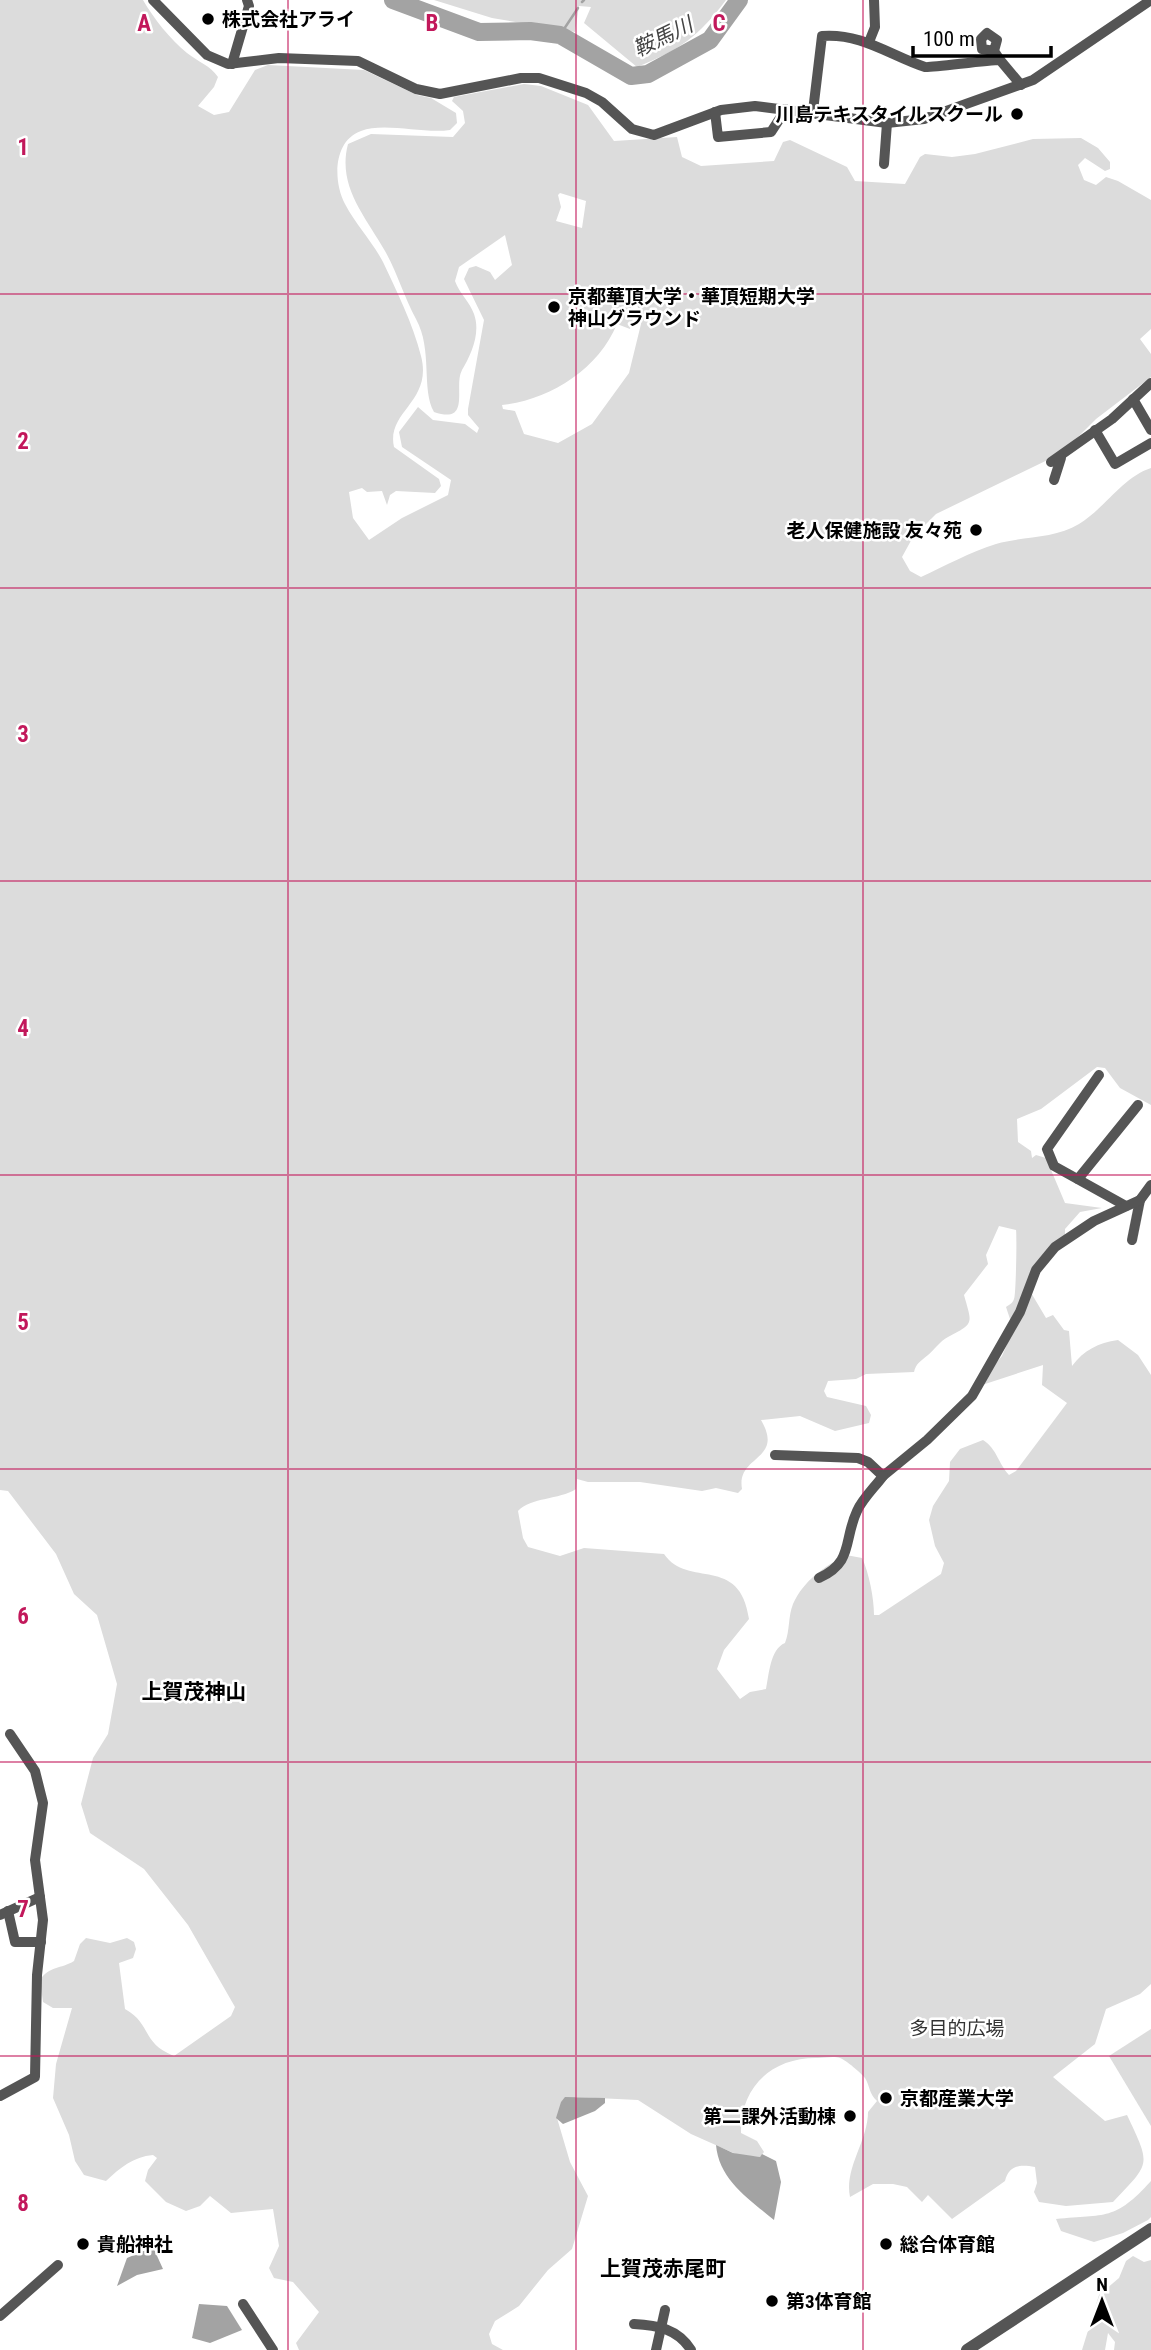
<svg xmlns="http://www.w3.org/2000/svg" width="1151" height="2350" font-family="'Roboto Condensed','Noto Sans JP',sans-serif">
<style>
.green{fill:#dcdcdc;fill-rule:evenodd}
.water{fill:#a3a3a3}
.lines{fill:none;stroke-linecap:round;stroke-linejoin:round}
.stream{stroke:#a3a3a3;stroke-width:2.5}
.river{stroke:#a3a3a3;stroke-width:18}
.minor{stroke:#555;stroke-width:10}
.tertiary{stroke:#555;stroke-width:12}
.grid{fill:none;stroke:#c2185b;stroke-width:2;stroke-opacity:0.55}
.poi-dot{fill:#000;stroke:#fff;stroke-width:2.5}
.labels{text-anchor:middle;stroke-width:5;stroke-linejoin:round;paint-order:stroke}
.poi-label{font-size:19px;font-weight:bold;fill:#000;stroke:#fff;text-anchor:start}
.park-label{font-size:19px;fill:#333;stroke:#fff}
.water-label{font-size:21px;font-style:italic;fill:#444;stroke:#fff}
.neighbourhood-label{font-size:21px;font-weight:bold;fill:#000;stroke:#fff}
.grid-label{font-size:23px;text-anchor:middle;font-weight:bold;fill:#c2185b;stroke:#fff;stroke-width:5;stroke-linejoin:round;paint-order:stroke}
</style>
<rect width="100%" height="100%" fill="#fff"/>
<g class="green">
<path d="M0,0H143C154,19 170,39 187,53C198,62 210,65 218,77L214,87L198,106L214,115L229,112L255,70L268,65L364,70L417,95L431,98L456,113L457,123L450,130C424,134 384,122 361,131C333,141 333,181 345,204C356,225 372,241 383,262C397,292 413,324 421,356C433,402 386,411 394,447L439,479L441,486L435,493L396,491L390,495L387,505L382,491L367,492L362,488L349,492L353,518L369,540L402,518L448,495L451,480L402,447L399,432L418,407L433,420L465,424L477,433L479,428L468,415V409L484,320L464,279L469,268L476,266L490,272L495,280L512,265L505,235L459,267L455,281C459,293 470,302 474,314C481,333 471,355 462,370C453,386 472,425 434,412C421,389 433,350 416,319C404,297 397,272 385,251C365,216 337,186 348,144L371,134L453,137L465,123L463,111L452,101L454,97L524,84L541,86L588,105L614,141L677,137L682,157L701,166L774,161L783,142L790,140L847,167L855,181L905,184L920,157L925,154L952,157L975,154L1033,139L1081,138L1098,148L1110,162V169L1105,171L1085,158L1078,165L1084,180L1096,185L1106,177L1118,181L1151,200V329L1140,339L1151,354V377L1096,419L1062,453L936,514L913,537L902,557L910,571L921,577C945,566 970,552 996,544C1023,536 1055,539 1079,524C1105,508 1123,477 1151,468V1105L1120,1088L1105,1068L1097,1067L1041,1109L1017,1119L1018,1142L1031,1151L1032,1158L1036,1155L1046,1158L1065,1203L1102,1208L1080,1212L1065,1229V1235L1053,1245L1014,1318L1010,1319L1006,1307C1010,1304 1012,1304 1014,1299C1016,1296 1017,1234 1016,1230L999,1226L986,1255L988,1264L964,1295C972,1324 975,1323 948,1337C940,1341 934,1350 928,1355C921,1361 916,1363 914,1372L866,1374L856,1379L828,1381L824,1391L827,1397L866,1406L871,1415L869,1423L835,1431L800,1416L761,1420C785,1461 736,1455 742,1489L738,1493L716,1488L702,1491L640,1482H588L577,1479L576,1489C559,1500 531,1497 518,1511L523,1538L528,1547L560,1556L584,1548L664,1554C688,1589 740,1554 749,1619L724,1650L717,1669L740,1699L750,1692L766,1689C769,1675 770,1649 785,1643C790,1631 788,1616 793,1604C804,1580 824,1567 846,1555L862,1558C869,1573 874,1598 874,1615H879L941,1574L944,1563L935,1546L929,1520L933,1506L949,1481L950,1462L960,1449L983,1440C997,1449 998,1463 1009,1475L1016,1471L1067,1403L1042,1385L1043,1365L982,1385L983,1378L1002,1356L1030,1291L1046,1318L1053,1315L1064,1330L1069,1331L1072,1366C1084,1350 1098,1343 1118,1340L1138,1355L1151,1375V1984L1140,1994L1106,2009L1095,2044L1053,2077L1105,2121L1127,2115C1151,2166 1151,2162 1113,2202L1066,2206L1039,2202L1034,2192L1037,2183L1035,2167C1020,2164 1009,2165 1005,2181L952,2219L928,2195L922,2202L907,2187L893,2184H873L850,2197C844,2168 868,2141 868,2112L877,2101C869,2094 870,2086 865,2078C861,2073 846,2060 840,2058C834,2056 824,2058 818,2058C773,2057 740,2086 741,2133L757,2141L764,2152L760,2157L738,2155L691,2134L638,2100L576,2097L557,2118L570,2162L588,2196L572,2249L548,2270L519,2306L495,2321L489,2334L492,2344L503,2350H299L296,2343L319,2312L293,2282L274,2278L269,2268L279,2246L273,2209L231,2213L210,2196L200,2206L186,2211L166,2202L145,2181L148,2170L157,2158L153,2155C133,2157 121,2167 106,2181L84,2175L75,2161L69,2135L53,2098L56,2064L72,2008H53L43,2002L40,1980C49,1966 61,1969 74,1961L80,1944L86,1938L110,1943L127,1938L134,1942L136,1949L133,1958L119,1963L125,2009C152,2024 141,2043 174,2056L231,2016L235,2007L188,1925L144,1869L90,1833L81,1804L93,1758L108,1734L117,1684L97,1615L74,1594L56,1554L8,1491L0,1490ZM560,193L586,201L582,228L556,221L561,207L558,195ZM621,288L635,292L641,324L629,373L592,424L558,443L524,434L515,411L503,409L502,405C549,400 598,370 617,324L630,329L635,313L628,293L619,291Z"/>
<path d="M434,0H726C698,37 681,49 637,67L584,23L591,7L579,6L575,32L492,18Z"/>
<path d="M1151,2029V2126L1109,2056Z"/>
<path d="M1151,2181V2217L1148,2220L1123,2233L1094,2242L1061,2231L1056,2219C1106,2214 1115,2221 1151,2181Z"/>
<path d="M1133,2256L1144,2262L1151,2260V2350H1114L1115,2342L1108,2333L1105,2350H1082L1099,2295L1119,2278L1126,2261Z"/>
</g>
<g class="water">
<path d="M565,2097L605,2098V2103L595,2111L563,2124L556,2118L561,2102Z"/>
<path d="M716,2145L733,2153L760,2157L762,2154L776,2161L781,2182L774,2220C749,2199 719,2180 716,2145Z"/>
<path d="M153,2247L163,2269L137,2275L117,2286L127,2258Z"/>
<path d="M199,2304L227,2306L242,2330L210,2343L192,2338Z"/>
</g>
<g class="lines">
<g class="stream">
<path d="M582,2L584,0"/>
<path d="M560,35L578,8"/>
</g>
<path class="river" d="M393,0L479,32L530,31L560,35L631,76L648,74L710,40L739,0"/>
<g class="minor">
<path d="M153,0L207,55L228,64L279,58L358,61L416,89L440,94L521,78H539L586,93L602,102L632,129L654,135L721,110L755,106L887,123L924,119L1033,80L1151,0"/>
<path d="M869,42L875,27L874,0"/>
<path d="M994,51L982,49L981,39L987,33L997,40L994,51L1000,60"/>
<path d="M232,64L249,6L247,0"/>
<path d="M813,111L822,36C862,33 889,55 925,67C930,68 987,60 1000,60L1021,85"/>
<path d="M715,112L718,137L771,132L786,109"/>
<path d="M884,164L887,123"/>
<path d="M1133,399L1151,430"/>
<path d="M1095,430L1115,464L1151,443"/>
<path d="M1051,462L1112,419L1151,383"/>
<path d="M1054,480L1061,458"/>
<path d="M1099,1075L1047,1149L1054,1166L1126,1206"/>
<path d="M1078,1179L1138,1105"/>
<path d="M1132,1240L1140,1200"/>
<path d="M775,1455L858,1458L868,1462L883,1476L927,1440L972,1396L1020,1312L1036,1270L1055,1247L1094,1221L1140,1200L1151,1185"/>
<path d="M819,1578C854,1562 843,1541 857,1511C863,1498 875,1487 883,1476"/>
<path d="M8,1911L15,1942H41"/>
<path d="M0,1915L40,1897"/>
<path d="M0,2096L35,2077L37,1975L43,1920L35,1860L43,1803L35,1771L10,1734"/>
<path d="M243,2304L273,2350"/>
<path d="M0,2316L58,2265"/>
<path d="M634,2324C657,2325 678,2329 691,2350"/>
<path d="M656,2350L665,2310"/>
</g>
<path class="tertiary" d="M967,2350L1151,2229"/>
</g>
<path class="grid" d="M288,0V2350M576,0V2350M863,0V2350M0,294H1151M0,588H1151M0,881H1151M0,1175H1151M0,1469H1151M0,1762H1151M0,2056H1151"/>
<g class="poi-dot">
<circle cx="208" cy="19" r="7"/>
<circle cx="1017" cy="114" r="7"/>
<circle cx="554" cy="307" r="7"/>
<circle cx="976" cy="530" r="7"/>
<circle cx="886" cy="2098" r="7"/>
<circle cx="850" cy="2116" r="7"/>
<circle cx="83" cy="2244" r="7"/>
<circle cx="886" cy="2244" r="7"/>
<circle cx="772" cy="2301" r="7"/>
</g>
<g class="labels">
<g class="poi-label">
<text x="222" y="26">株式会社アライ</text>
<text x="1003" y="121" text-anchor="end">川島テキスタイルスクール</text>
<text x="568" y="303">京都華頂大学・華頂短期大学<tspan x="568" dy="22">神山グラウンド</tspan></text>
<text x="962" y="537" text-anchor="end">老人保健施設 友々苑</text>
<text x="900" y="2105">京都産業大学</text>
<text x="836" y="2123" text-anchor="end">第二課外活動棟</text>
<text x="97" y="2251">貴船神社</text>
<text x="900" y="2251">総合体育館</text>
<text x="786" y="2308">第3体育館</text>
</g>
<g class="park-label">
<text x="957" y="2035">多目的広場</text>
</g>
<g class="water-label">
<text transform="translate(663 37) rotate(-26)" y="7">鞍馬川</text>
</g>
<g class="neighbourhood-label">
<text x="194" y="1699">上賀茂神山</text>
<text x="663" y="2276">上賀茂赤尾町</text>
</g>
</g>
<g class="grid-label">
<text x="144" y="31">A</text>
<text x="432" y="31">B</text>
<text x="719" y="31">C</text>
<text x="23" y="155">1</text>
<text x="23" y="449">2</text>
<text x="23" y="742">3</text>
<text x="23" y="1036">4</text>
<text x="23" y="1330">5</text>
<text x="23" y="1624">6</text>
<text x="23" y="1917">7</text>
<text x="23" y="2211">8</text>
</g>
<g transform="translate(1102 2301)" stroke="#ffffff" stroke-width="5" paint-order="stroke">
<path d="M0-5L12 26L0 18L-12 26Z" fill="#000000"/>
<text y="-10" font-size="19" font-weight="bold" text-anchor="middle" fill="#000000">N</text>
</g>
<path d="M913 46v10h138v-10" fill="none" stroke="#000000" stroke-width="3.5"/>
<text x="923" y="46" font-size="21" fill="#000000" stroke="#ffffff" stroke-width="5" paint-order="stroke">100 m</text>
</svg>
